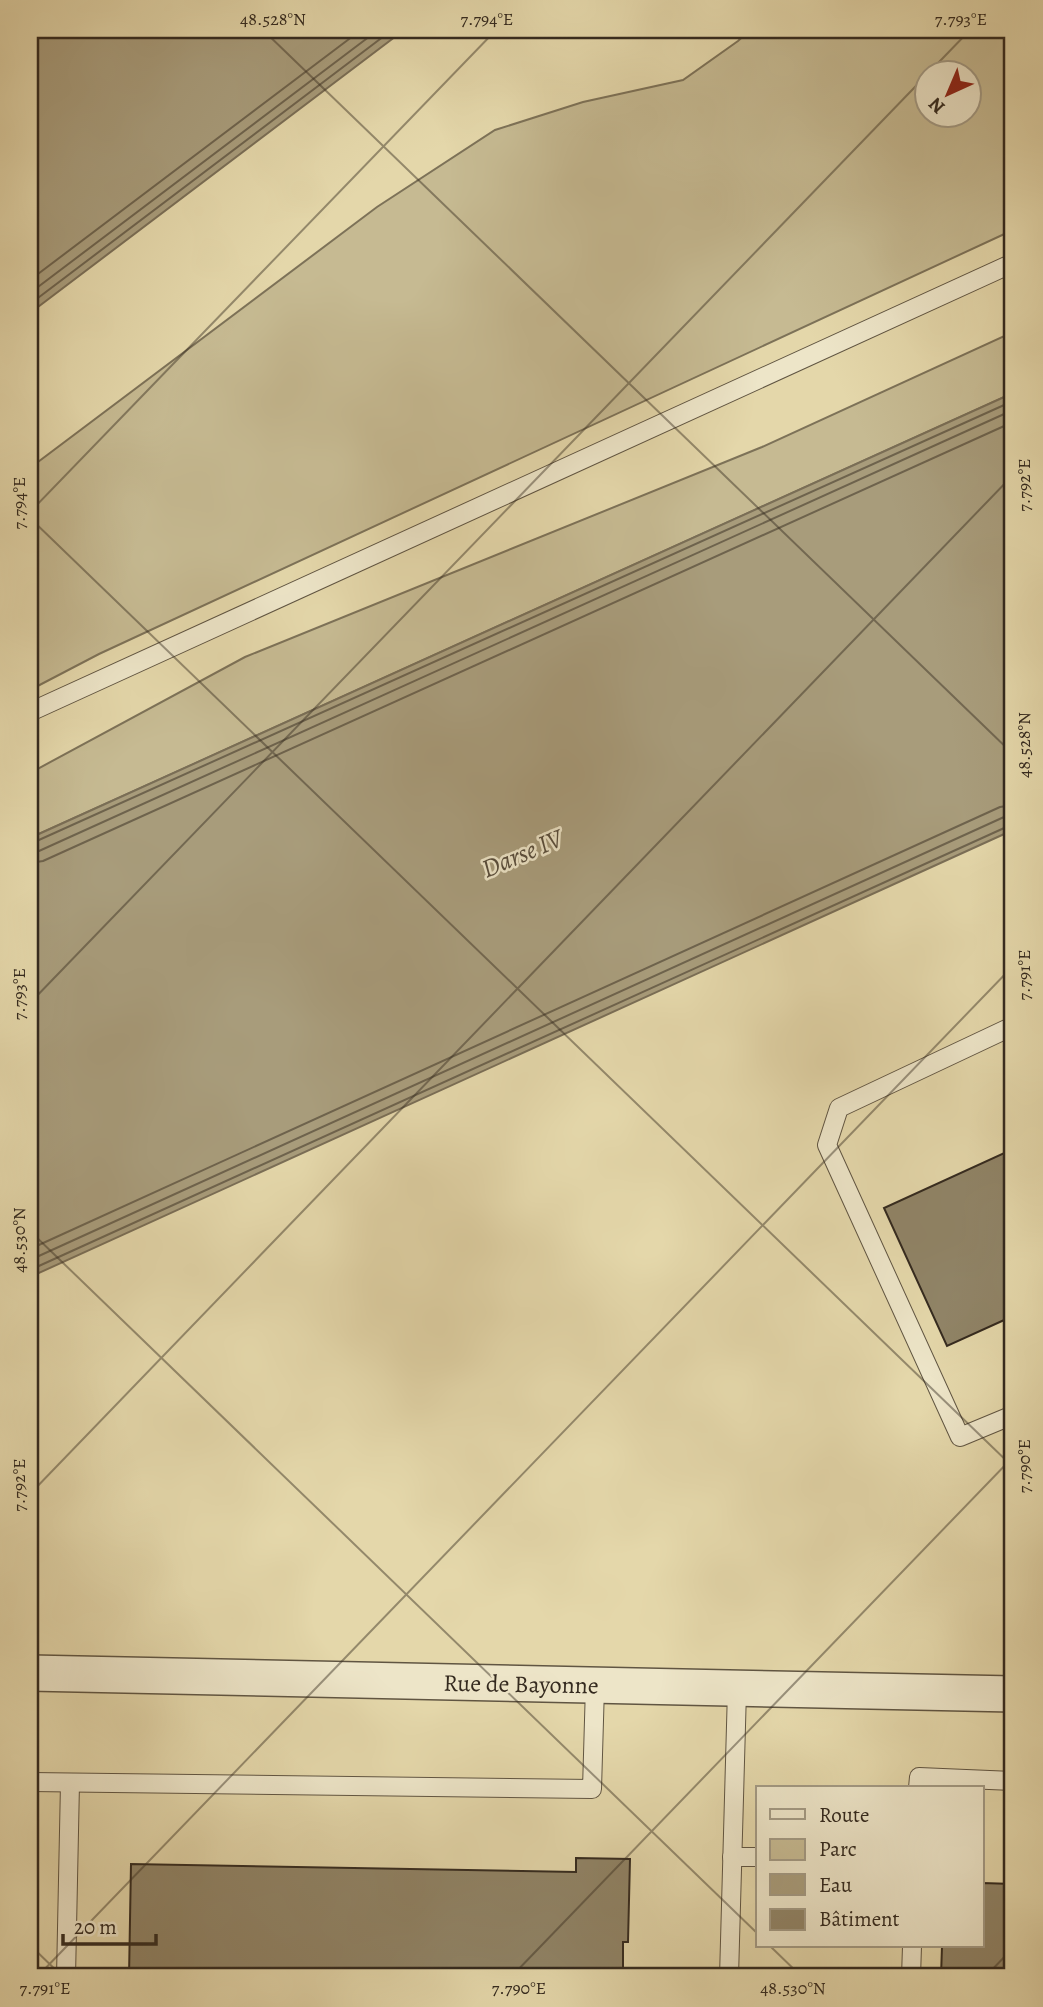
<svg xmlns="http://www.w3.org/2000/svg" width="1043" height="2007" font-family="Alegreya,serif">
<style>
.green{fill:#c6ba92;stroke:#7d7258;stroke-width:2;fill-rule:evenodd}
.water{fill:#a89c7b;stroke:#7a6e56;stroke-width:2}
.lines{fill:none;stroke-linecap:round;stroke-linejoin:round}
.shore{stroke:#6e634d;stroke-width:2}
.building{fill:#908467;stroke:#342a1f;stroke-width:2}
.service-casing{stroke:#605542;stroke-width:20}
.minor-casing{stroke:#605542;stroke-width:38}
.service{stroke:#ede5c8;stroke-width:18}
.minor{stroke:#ede5c8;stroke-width:35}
.ticks{fill:none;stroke:#342a1f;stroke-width:2;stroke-opacity:0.45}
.labels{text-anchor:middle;stroke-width:5;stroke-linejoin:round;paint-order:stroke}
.street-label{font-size:24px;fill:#342a1f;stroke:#ede5c8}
.water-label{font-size:26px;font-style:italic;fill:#574c3b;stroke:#ede5c8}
.neatline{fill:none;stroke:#342a1f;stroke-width:2.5}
.ticks-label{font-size:18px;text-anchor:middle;fill:#342a1f}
</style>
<rect width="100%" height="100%" fill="#e4d7aa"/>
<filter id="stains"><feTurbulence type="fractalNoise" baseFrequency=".00286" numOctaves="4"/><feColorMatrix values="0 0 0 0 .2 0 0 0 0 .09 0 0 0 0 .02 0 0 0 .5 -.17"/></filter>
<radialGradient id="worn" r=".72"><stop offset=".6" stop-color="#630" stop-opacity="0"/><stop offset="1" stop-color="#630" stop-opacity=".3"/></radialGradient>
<g class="green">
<path d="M750,30H1013V230L99,654L30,690V468L377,207L495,130L583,102L683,80L738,41ZM928,74H970V116H928Z"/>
<path d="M1013,332V393L30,838V773L245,657L762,447Z"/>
</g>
<g class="water">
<path d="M30,30H404L30,313Z"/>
<path d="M1013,393V830L30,1277V838Z"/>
</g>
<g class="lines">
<g class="shore">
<path d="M30,280L361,30"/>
<path d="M30,293L378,30"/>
<path d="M30,304L392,30"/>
<path d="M30,844L1013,401"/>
<path d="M30,852L39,851L1013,410"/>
<path d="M30,863L43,861L1013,422"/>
<path d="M30,1249L1000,807L1013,805"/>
<path d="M30,1260L1004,817L1013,815"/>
<path d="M30,1270L1013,824"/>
</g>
</g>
<g class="building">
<path d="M1013,1149V1316L947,1346L884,1208Z"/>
<path d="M576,1858L630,1859L628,1942H623V1972L589,1971V1977H129L131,1864L576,1872Z"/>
<path d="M982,1883L1013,1884V1977H941L942,1946H982Z"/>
</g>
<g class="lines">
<g class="service-casing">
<g id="service">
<path d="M30,712L1013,263"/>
<path d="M1013,1026L839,1108L827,1145L960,1437L1013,1415"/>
<path d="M30,1782L592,1789L595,1686"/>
<path d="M918,1788L919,1777L1013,1781"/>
<path d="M732,1857H758"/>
<path d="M66,1977L70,1783"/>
<path d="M729,1977L737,1690"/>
<path d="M911,1977L912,1946"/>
</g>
</g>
<g class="minor-casing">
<path id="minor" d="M30,1673L1013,1694"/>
</g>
<use href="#service" class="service"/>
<use href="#minor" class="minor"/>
</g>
<path class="ticks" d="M263,30L1013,754M1002,30L1013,40M30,512L496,30M30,518L1013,1467M30,1003L970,30M30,1231L758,1934M30,1494L1013,475M30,1945L63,1977M770,1946L802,1977M37,1977L1013,966M511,1977L1013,1457M985,1977L1013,1948"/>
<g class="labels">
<g class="street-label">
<text transform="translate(521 1684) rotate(1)" y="8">Rue de Bayonne</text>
</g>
<g class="water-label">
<text transform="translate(522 853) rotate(-23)" y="9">Darse IV</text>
</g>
</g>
<rect width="1043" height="2007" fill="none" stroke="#e4d7aa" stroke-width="77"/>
<rect x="756" y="1786" width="228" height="161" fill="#ede5c8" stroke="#a39a84" stroke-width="2"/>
<rect x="770" y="1809" width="35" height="10" fill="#ede5c8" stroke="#a39a84" stroke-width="2"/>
<text x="819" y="1822" font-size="21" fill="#342a1f">Route</text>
<rect x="770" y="1839" width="35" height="21" fill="#c6ba92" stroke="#a39a84" stroke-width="2"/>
<text x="819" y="1856" font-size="21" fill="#342a1f">Parc</text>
<rect x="770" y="1874" width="35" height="21" fill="#a89c7b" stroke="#a39a84" stroke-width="2"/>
<text x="819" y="1892" font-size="21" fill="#342a1f">Eau</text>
<rect x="770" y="1909" width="35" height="21" fill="#908467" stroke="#a39a84" stroke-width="2"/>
<text x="819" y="1926" font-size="21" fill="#342a1f">Bâtiment</text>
<g transform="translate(948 94) rotate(224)"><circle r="33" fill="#ede5c8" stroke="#a39a84" stroke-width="2"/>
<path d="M0-5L12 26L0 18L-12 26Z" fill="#8f2418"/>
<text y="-10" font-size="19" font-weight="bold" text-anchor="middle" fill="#342a1f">N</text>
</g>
<path d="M63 1934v10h93v-10" fill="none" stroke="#342a1f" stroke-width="3.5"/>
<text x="74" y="1934" font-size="21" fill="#342a1f" stroke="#ede5c8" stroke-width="5" paint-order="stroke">20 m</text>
<rect x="38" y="38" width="966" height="1930" class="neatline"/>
<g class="ticks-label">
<text x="273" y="25">48.528°N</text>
<text x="487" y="25">7.794°E</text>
<text x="961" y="25">7.793°E</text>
<text transform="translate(1024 485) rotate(-90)" y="6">7.792°E</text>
<text transform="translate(19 503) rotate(-90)" y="6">7.794°E</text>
<text transform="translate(1024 745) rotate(-90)" y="6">48.528°N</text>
<text transform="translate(1024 975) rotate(-90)" y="6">7.791°E</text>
<text transform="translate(19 994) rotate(-90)" y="6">7.793°E</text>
<text transform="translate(19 1240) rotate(-90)" y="6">48.530°N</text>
<text transform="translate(1024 1466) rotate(-90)" y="6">7.790°E</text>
<text transform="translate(19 1485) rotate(-90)" y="6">7.792°E</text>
<text x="45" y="1994">7.791°E</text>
<text x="519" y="1994">7.790°E</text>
<text x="793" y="1994">48.530°N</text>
</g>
<rect width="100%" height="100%" filter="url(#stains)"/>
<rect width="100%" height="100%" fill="url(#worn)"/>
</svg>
